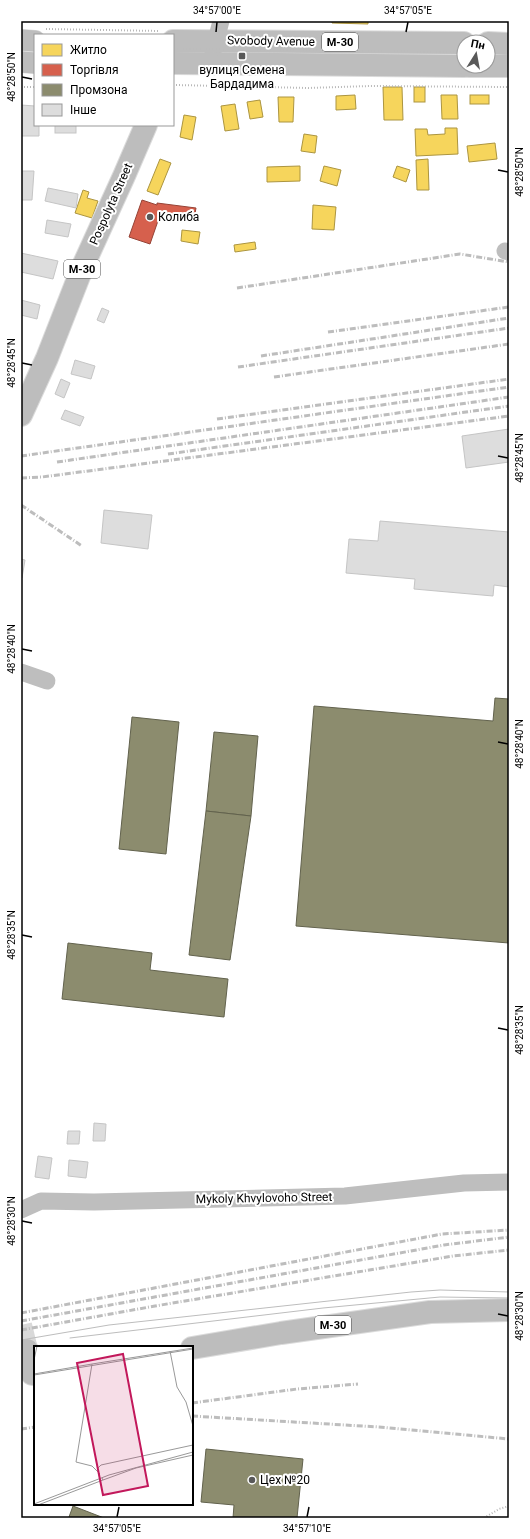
<svg xmlns="http://www.w3.org/2000/svg" width="530" height="1539" font-family="Roboto,sans-serif">
<style>
.homes{fill:#f6d55c;stroke:#ac9540}
.shops{fill:#d6604d;stroke:#964336}
.industry{fill:#8c8c6e;stroke:#62624d}
.building{fill:#ddd;stroke:#c5c5c5}
.lines{fill:none;stroke-linecap:round;stroke-linejoin:round}
.highway-tunnel{stroke:#d9d9d9;stroke-width:22;stroke-dasharray:22 11;stroke-linecap:butt}
.major-casing{stroke:#dbdbdb;stroke-width:22}
.highway-casing{stroke:#dbdbdb;stroke-width:24}
.path{stroke:#b8b8b8;stroke-width:2;stroke-dasharray:1 2;stroke-linecap:butt}
.minor{stroke:#bebebe;stroke-width:17}
.major{stroke:#bdbdbd;stroke-width:21}
.highway{stroke:#bdbdbd;stroke-width:22}
.tram{stroke:#bdbdbd;stroke-width:1}
.rail{stroke:#bdbdbd;stroke-width:3;stroke-dasharray:6 2 1 2;stroke-linecap:butt}
.ticks{fill:none;stroke:#000;stroke-width:1.5}
.poi-dot{fill:#595959;stroke:#fff;stroke-width:1.5}
.labels{text-anchor:middle;stroke-width:4;stroke-linejoin:round;paint-order:stroke}
.shield{fill:#fff;stroke:#4c4c4c;stroke-width:1}
.shield-label{font-size:11px;font-weight:bold;fill:#000}
.street-label{font-size:12px;fill:#000;stroke:#fff}
.poi-label{font-size:12px;fill:#000;stroke:#fff;text-anchor:start}
.inset-road{fill:none;stroke:#999;stroke-width:1}
.view{fill:#c2185b;fill-opacity:0.15;stroke:#c2185b;stroke-width:2}
.inset-edge{fill:none;stroke:#000;stroke-width:2}
.neatline{fill:none;stroke:#000;stroke-width:1.5}
.ticks-label{font-size:10px;text-anchor:middle;fill:#000}
</style>
<rect width="100%" height="100%" fill="#fff"/>
<g class="homes">
<path d="M332,21H368V24L332,23Z"/>
<path d="M383,87H402L403,120H384Z"/>
<rect x="414" y="87" width="11" height="15"/>
<path d="M355,95L356,109L336,110V96Z"/>
<path d="M441,95H457L458,119H442Z"/>
<rect x="470" y="95" width="19" height="9"/>
<path d="M278,97H294L293,122H279Z"/>
<path d="M260,100L263,117L250,119L247,102Z"/>
<path d="M235,104L239,129L225,131L221,106Z"/>
<path d="M184,115L196,117L192,140L180,137Z"/>
<path d="M445,128H457L458,154L416,156L415,129H427L428,135L445,134Z"/>
<path d="M304,134L317,136L315,153L301,151Z"/>
<path d="M495,143L497,159L469,162L467,146Z"/>
<path d="M160,159L171,163L158,195L147,191Z"/>
<path d="M428,159L429,190H417L416,160Z"/>
<path d="M300,166V181L267,182V167Z"/>
<path d="M324,166L341,170L337,186L320,181Z"/>
<path d="M397,166L410,170L406,182L393,177Z"/>
<path d="M83,190L89,192L87,198L98,201L92,218L75,213Z"/>
<path d="M313,205L336,207L334,230L312,229Z"/>
<path d="M182,230L200,232L198,244L181,241Z"/>
<path d="M255,242L256,249L235,252L234,245Z"/>
</g>
<path class="shops" d="M142,200L157,205V203L196,208L194,219L160,215L150,244L129,237Z"/>
<g class="industry">
<path d="M495,698L509,699V943L296,926L314,706L493,721Z"/>
<path d="M132,717L179,722L166,854L119,849Z"/>
<path d="M214,732L258,736L251,816L206,811Z"/>
<path d="M206,811L251,816L230,960L189,955Z"/>
<path d="M68,943L152,953L150,970L228,979L224,1017L62,999Z"/>
<path d="M206,1449L303,1459L297,1518H233L234,1505L201,1502Z"/>
<path d="M73,1506L104,1518H71L69,1517Z"/>
</g>
<g class="building">
<path d="M21,105L35,106V125H39V136H21Z"/>
<rect x="55" y="125" width="21" height="8"/>
<path d="M21,171H34L32,200H21Z"/>
<path d="M48,188L78,194L76,208L45,201Z"/>
<path d="M47,220L71,224L68,237L45,233Z"/>
<path d="M21,253L58,261L53,279L21,272Z"/>
<path d="M21,300L40,305L37,319L21,315Z"/>
<path d="M102,308L109,311L104,323L97,320Z"/>
<path d="M75,360L95,366L91,379L71,374Z"/>
<path d="M61,379L70,383L64,398L55,394Z"/>
<path d="M65,410L84,417L80,426L61,419Z"/>
<path d="M509,429V462L466,468L462,436Z"/>
<path d="M104,510L152,515L148,549L101,543Z"/>
<path d="M380,521L509,532V587L494,585L493,596L414,589L415,579L346,573L349,539L378,541Z"/>
<path d="M21,559L25,560L22,578H21Z"/>
<path d="M94,1123L106,1124L105,1141H93Z"/>
<path d="M68,1131H80L79,1144H67Z"/>
<path d="M38,1156L52,1158L49,1179L35,1177Z"/>
<path d="M69,1160L88,1162L86,1178L68,1176Z"/>
</g>
<g class="lines">
<path class="highway-tunnel" d="M21,1325L27,1350"/>
<g class="major-casing">
<g id="major">
<path d="M21,40L35,41"/>
<path d="M21,62L35,63"/>
</g>
</g>
<g class="highway-casing">
<g id="highway">
<path d="M173,41L464,43"/>
<path d="M488,43L509,44"/>
<path d="M173,63L464,66"/>
<path d="M469,66H509"/>
<path d="M21,415L47,358L83,266L124,176L146,125"/>
<path d="M192,1348L281,1333L430,1312L509,1310"/>
<path d="M27,1350L32,1374H35"/>
</g>
</g>
<g class="path">
<path d="M46,29L160,31"/>
<path d="M176,85L308,88L370,86L509,87"/>
<path d="M21,87H35"/>
<path d="M484,1518L499,1509L509,1506"/>
</g>
<g class="minor">
<path d="M213,52L221,21"/>
<path d="M505,251L509,252"/>
<path d="M21,672L47,681"/>
<path d="M21,1210L41,1201L94,1202L345,1196L464,1183L509,1182"/>
</g>
<use href="#major" class="major"/>
<use href="#highway" class="highway"/>
<g class="tram">
<path d="M173,49L464,52"/>
<path d="M21,54H35"/>
<path d="M173,56H217"/>
<path d="M488,58H509"/>
<path d="M70,1338L323,1308L440,1297L509,1298"/>
<path d="M21,1340L109,1325L411,1292L440,1290L509,1292"/>
</g>
<g class="rail">
<path d="M237,288L460,254L509,262"/>
<path d="M328,332L509,307"/>
<path d="M261,356L509,318"/>
<path d="M238,367L509,328"/>
<path d="M274,377L509,344"/>
<path d="M217,419L509,379"/>
<path d="M168,454L509,406"/>
<path d="M21,456L509,387"/>
<path d="M57,462L509,397"/>
<path d="M21,478L42,477L509,416"/>
<path d="M21,505L82,546"/>
<path d="M21,1313L442,1234L509,1230"/>
<path d="M21,1321L444,1245L509,1237"/>
<path d="M21,1330L155,1306L453,1256L509,1250"/>
<path d="M192,1403L297,1389L358,1384"/>
<path d="M192,1416L379,1427L509,1439"/>
<path d="M21,1429L35,1427"/>
</g>
</g>
<path class="ticks" d="M216,32L217,22M406,32L408,22M22,77L32,79M498,170L508,172M22,363L32,365M498,456L508,458M22,649L32,651M498,742L508,744M22,935L32,937M498,1028L508,1030M22,1221L32,1223M498,1314L508,1316M117,1517L119,1507M307,1517L309,1507"/>
<g class="poi-dot">
<rect x="238" y="52" width="8" height="8" rx="2"/>
<circle cx="150" cy="217" r="4"/>
<circle cx="252" cy="1480" r="4"/>
</g>
<g class="labels">
<g class="shield">
<rect x="322" y="33" width="36" height="18" rx="3"/>
<rect x="64" y="260" width="36" height="18" rx="3"/>
<rect x="315" y="1316" width="36" height="18" rx="3"/>
</g>
<g class="shield-label">
<text x="340" y="46">М-30</text>
<text x="82" y="273">М-30</text>
<text x="333" y="1329">М-30</text>
</g>
<g class="street-label">
<text transform="translate(271 41) rotate(1)" y="4">Svobody Avenue</text>
<text transform="translate(111 204) rotate(-66)" y="4">Pospolyta Street</text>
<text transform="translate(264 1198) rotate(-1)" y="4">Mykoly Khvylovoho Street</text>
</g>
<g class="poi-label">
<text x="242" y="74" text-anchor="middle">вулиця Семена<tspan x="242" dy="14">Бардадима</tspan></text>
<text x="158" y="221">Колиба</text>
<text x="260" y="1484">Цех №20</text>
</g>
</g>
<g transform="translate(34 1346)">
<rect width="159" height="159" fill="#fff"/>
<path class="inset-road" d="M136,5L143,41L152,56L159,80M0,14L3,0M0,28L58,18M0,29L159,3M63,123L67,119L159,99M66,128L58,120L42,116L58,18L159,2M68,132L69,134L102,122L159,109M0,158L75,129L159,106M4,159L69,134"/>
<path class="view" d="M89,8L114,140L69,149L43,17Z"/>
<rect width="159" height="159" class="inset-edge"/>
</g>
<rect width="530" height="1539" fill="none" stroke="#ffffff" stroke-width="44"/>
<rect x="34" y="34" width="140" height="92" fill="#ffffff" stroke="#999999"/>
<rect x="42" y="44" width="20" height="12" fill="#f6d55c" stroke="#999999"/>
<text x="70" y="54" font-size="12" fill="#000000">Житло</text>
<rect x="42" y="64" width="20" height="12" fill="#d6604d" stroke="#999999"/>
<text x="70" y="74" font-size="12" fill="#000000">Торгівля</text>
<rect x="42" y="84" width="20" height="12" fill="#8c8c6e" stroke="#999999"/>
<text x="70" y="94" font-size="12" fill="#000000">Промзона</text>
<rect x="42" y="104" width="20" height="12" fill="#dddddd" stroke="#999999"/>
<text x="70" y="114" font-size="12" fill="#000000">Інше</text>
<g transform="translate(476 54) rotate(11)"><circle r="19" fill="#ffffff" stroke="#999999"/>
<path d="M0-3L7 15L0 10L-7 15Z" fill="#595959"/>
<text y="-6" font-size="11" font-weight="bold" text-anchor="middle" fill="#000000">Пн</text>
</g>
<rect x="22" y="22" width="486" height="1495" class="neatline"/>
<g class="ticks-label">
<text x="217" y="14">34°57'00"E</text>
<text x="408" y="14">34°57'05"E</text>
<text transform="translate(11 77) rotate(-90)" y="4">48°28'50"N</text>
<text transform="translate(519 172) rotate(-90)" y="4">48°28'50"N</text>
<text transform="translate(11 363) rotate(-90)" y="4">48°28'45"N</text>
<text transform="translate(519 458) rotate(-90)" y="4">48°28'45"N</text>
<text transform="translate(11 649) rotate(-90)" y="4">48°28'40"N</text>
<text transform="translate(519 744) rotate(-90)" y="4">48°28'40"N</text>
<text transform="translate(11 935) rotate(-90)" y="4">48°28'35"N</text>
<text transform="translate(519 1030) rotate(-90)" y="4">48°28'35"N</text>
<text transform="translate(11 1221) rotate(-90)" y="4">48°28'30"N</text>
<text transform="translate(519 1316) rotate(-90)" y="4">48°28'30"N</text>
<text x="117" y="1532">34°57'05"E</text>
<text x="307" y="1532">34°57'10"E</text>
</g>
</svg>
